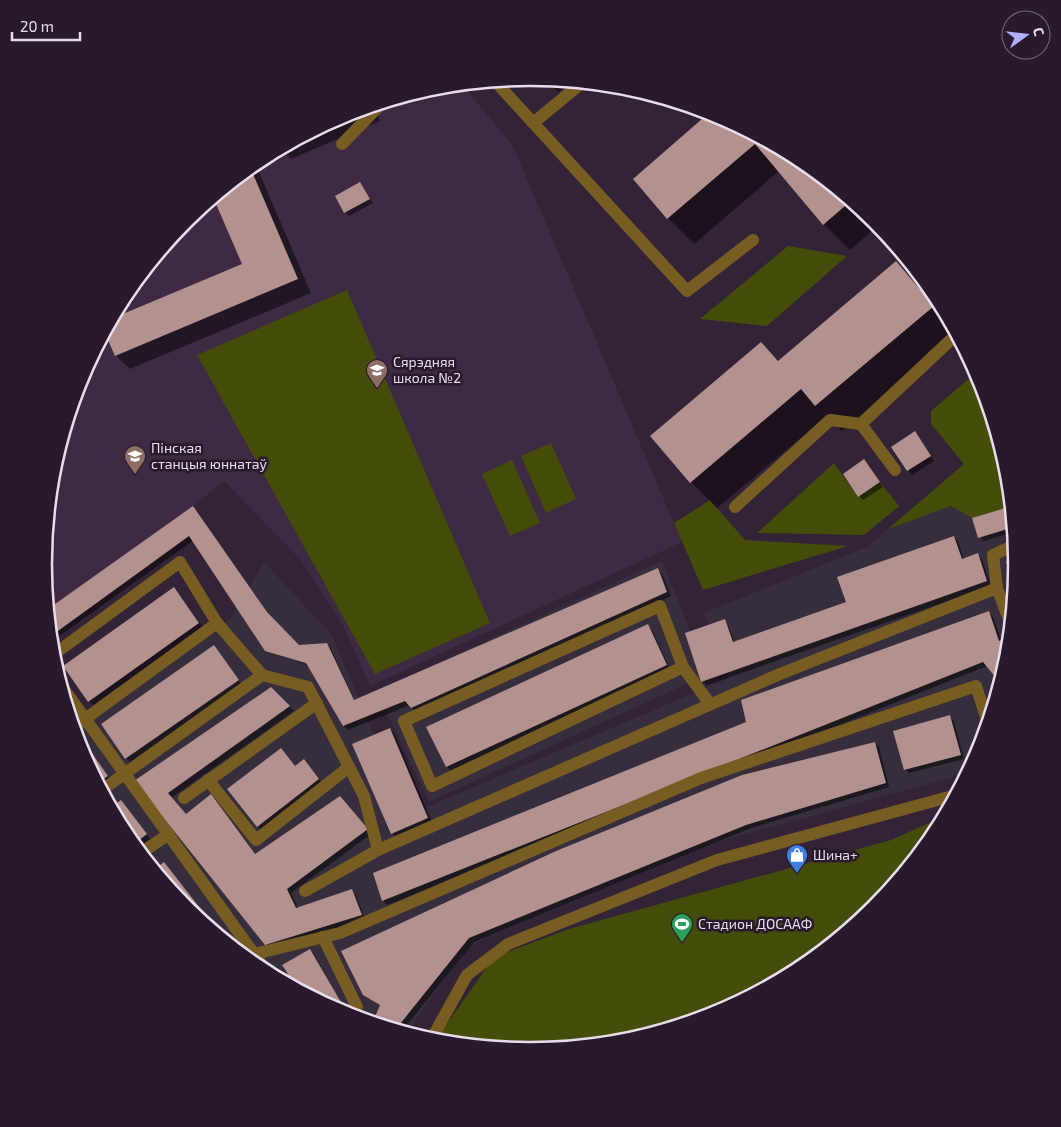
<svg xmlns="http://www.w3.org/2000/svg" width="1061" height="1127" font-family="'Exo 2',sans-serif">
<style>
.industrial{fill:#362d3d}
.built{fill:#3e2a43}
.green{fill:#444d0a}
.shadow{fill:#0007}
.building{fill:#b3918f}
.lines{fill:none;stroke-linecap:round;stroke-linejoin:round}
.service{stroke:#785d23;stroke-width:12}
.labels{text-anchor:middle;stroke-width:5;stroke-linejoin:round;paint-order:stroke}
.poi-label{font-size:14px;fill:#e8deeb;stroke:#29192d;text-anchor:start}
.rim{fill:none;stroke:#e8deeb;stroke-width:2.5}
</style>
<rect width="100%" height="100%" fill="#332337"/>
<g class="industrial">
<path d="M951,506L972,518L1012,506L1017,564L1008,659L980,750L968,773L717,842L470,945L407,1032L344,1013L260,968L186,907L126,834L81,750L73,723L230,619L264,562L332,635L408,815L729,678L704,613L869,546L888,529Z"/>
<path d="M662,561L708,674L429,802L376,691Z"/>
</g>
<path class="built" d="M461,84L512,144L682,542L370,686L344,627L301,560L224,481L193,506L48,609L44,564L53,468L81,377L126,293L187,219L260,159L344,114L436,86Z"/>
<g class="green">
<path d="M788,246L847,256L767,326L700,319Z"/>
<path d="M347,290L490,623L375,674L197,355Z"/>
<path d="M977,372L1008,469L1012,506L972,518L951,506L888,529L964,464L931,424V411Z"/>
<path d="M551,443L576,499L546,513L521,456Z"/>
<path d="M512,460L540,523L510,536L482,474Z"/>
<path d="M834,463L858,497L880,482L899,506L864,535L757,533Z"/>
<path d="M710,500L745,540L848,546L703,590L674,523Z"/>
<path d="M929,823L940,825L935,834L874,908L801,968L717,1013L625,1041L530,1050L435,1041L494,957L569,929L891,840Z"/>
</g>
<g class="shadow">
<path d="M545,78L571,81L558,92Z"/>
<path d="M373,105L380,121L291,159L280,148L344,114Z"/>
<path d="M712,112L801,159L879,225L850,250L824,224L779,171L694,244L668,218L634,179Z"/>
<path d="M255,163L311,293L130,369L116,356L105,331L120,303L125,314L243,265L214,196Z"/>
<path d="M360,183L373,203L349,216L345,212Z"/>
<path d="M896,262L922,288L951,322L957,334L842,431L827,416L717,508L691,482L761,343L779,361Z"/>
<path d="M914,432L934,461L912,475L892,447Z"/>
<path d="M864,461L883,487L863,500L859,496Z"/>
<path d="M1012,507L1014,532L984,541L980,537Z"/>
<path d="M197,512L271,618L299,646L327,644L331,649L355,701L657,570L662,574L671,596L416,712L410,705L348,730L344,726L310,666L270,653L312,666L194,540L51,642L48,611Z"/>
<path d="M954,537L958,541L964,560L977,555L982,559L991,586L707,685L703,681L724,621L728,625L735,643L847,603Z"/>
<path d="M178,593L203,627L93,705L89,701Z"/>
<path d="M989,612L993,617L1008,659L1001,681L987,666L387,905L383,900L374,873L747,723Z"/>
<path d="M648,626L652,630L670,669L451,771L447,767Z"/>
<path d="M214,647L242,685L130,762L126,758Z"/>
<path d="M270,689L294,711L171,798L186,815L255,855L340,797L371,834L291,893L298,909L351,891L356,895L365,919L271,948L136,781Z"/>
<path d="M950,717L954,721L964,759L909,773L905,769Z"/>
<path d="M389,729L394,733L432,822L396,837L392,833Z"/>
<path d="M79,742L86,745L111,781L101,788Z"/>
<path d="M875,743L879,747L889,787L751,828L474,942L402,1031L374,1022L381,1006L364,994L343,951Z"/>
<path d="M308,765L323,784L262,831L229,789L295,767Z"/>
<path d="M125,806L150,839L138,848L126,834L112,808Z"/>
<path d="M164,864L168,868L222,937L186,907L155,870Z"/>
<path d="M310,950L314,954L348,1014L301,990Z"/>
</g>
<g class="building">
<path d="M356,110L357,111L332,122V121L344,114Z"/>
<path d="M710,112L717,114L801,159L852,200L823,225L755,144L667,219L633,179Z"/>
<path d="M250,167L298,279L115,356L105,333L116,311L118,316L242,264L213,197Z"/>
<path d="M360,182L370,199L344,213L335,196Z"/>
<path d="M896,261L934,306L815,406L801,389L690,483L650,436L761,342L778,361Z"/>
<path d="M915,431L931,456L907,471L891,447Z"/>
<path d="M864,459L880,482L858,497L843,474Z"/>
<path d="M193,506L267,612L299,645L327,643L354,700L658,568L667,592L411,708L405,701L343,726L306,663L265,651L189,536L51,636L48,609Z"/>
<path d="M1012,506L1014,527L978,538L972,518Z"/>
<path d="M954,536L962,559L978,553L987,581L701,682L685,633L725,619L733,642L846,602L837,577Z"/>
<path d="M1017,559V564L1014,593L1006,561Z"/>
<path d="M174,587L199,623L88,702L63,666Z"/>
<path d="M989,611L999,641L1010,637L1008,659L1003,676L996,678L983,662L382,901L373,873L746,722L741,700Z"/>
<path d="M648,624L667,665L446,767L426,727Z"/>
<path d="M214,645L239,680L125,759L101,724Z"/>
<path d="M271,687L290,706L168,793L186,814L211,794L255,854L340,796L368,829L287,889L296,908L352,889L362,915L265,945L134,781Z"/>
<path d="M950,715L961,755L904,770L893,731Z"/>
<path d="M390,728L428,818L391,834L352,744Z"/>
<path d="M82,739L108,776L98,783L81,750L78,741Z"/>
<path d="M875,742L886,783L746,825L469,938L396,1029L373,1022L380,1005L363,995L341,951L556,851L742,775Z"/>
<path d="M281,748L295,766L304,759L319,779L257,827L227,789Z"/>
<path d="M121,800L147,834L134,844L126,834L111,807Z"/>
<path d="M164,862L221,935V936L186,907L155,869Z"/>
<path d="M310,949L348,1014L298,989L282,965Z"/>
</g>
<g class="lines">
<g class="service">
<path d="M494,80L687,291L753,240"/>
<path d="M533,123L583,82"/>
<path d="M342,144L383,102"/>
<path d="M861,424L895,470"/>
<path d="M735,507L830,420L861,424L957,334"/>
<path d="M1011,625L997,588L993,555L1015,545"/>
<path d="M53,655L180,562L217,623L262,675L308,687L364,796L378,850"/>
<path d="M683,667L432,786L404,721L660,606L683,667L710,704"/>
<path d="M61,685L267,972"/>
<path d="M74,727L217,623"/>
<path d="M208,780L256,840L349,767"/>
<path d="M102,790L262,675"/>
<path d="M184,798L317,703"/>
<path d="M141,853L169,834"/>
<path d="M305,891L378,850L780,674L997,588"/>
<path d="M323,937L357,1007"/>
<path d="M255,954L340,933L701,778L976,686L988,723"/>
<path d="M431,1040L467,975L508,944L717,860L956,795"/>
</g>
</g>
<defs>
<g id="school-pin" transform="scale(1.125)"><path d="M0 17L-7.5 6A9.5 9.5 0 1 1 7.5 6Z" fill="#8d6e63" stroke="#29192d"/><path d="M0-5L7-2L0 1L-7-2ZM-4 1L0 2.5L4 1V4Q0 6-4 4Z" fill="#fff"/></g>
<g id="shop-pin" transform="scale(1.125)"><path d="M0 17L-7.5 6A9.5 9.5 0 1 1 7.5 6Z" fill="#3f7fe0" stroke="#29192d"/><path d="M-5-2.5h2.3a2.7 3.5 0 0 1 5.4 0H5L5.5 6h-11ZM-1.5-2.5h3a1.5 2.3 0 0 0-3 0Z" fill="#fff"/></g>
<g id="stadium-pin" transform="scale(1.125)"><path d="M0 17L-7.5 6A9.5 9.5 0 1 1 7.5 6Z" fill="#2e9e5b" stroke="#29192d"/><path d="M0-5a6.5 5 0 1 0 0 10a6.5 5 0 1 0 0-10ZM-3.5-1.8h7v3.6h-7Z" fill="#fff"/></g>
</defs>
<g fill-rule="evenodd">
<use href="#school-pin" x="377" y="370"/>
<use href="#school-pin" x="135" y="456"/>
<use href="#shop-pin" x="797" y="855"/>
<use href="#stadium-pin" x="682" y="924"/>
</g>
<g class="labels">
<g class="poi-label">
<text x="393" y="367">Сярэдняя<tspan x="393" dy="16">школа №2</tspan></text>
<text x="151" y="453">Пінская<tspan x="151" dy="16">станцыя юннатаў</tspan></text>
<text x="813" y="860">Шина+</text>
<text x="698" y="929">Стадион ДОСААФ</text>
</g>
</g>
<path d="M0 0H1061V1127H0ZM52 564a478 478 0 1 1 956 0a478 478 0 1 1-956 0Z" fill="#29192d" fill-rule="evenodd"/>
<path class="rim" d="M52 564a478 478 0 1 1 956 0a478 478 0 1 1-956 0Z"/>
<g transform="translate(1026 35) rotate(75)"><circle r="24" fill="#29192d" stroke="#756879"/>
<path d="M0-4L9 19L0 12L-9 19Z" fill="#afaefa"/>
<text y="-8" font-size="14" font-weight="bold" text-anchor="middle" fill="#e8deeb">С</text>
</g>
<path d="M12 32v8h68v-8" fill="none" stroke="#e8deeb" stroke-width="2.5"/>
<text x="20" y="32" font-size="15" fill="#e8deeb" stroke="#29192d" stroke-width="4" paint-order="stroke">20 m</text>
</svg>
